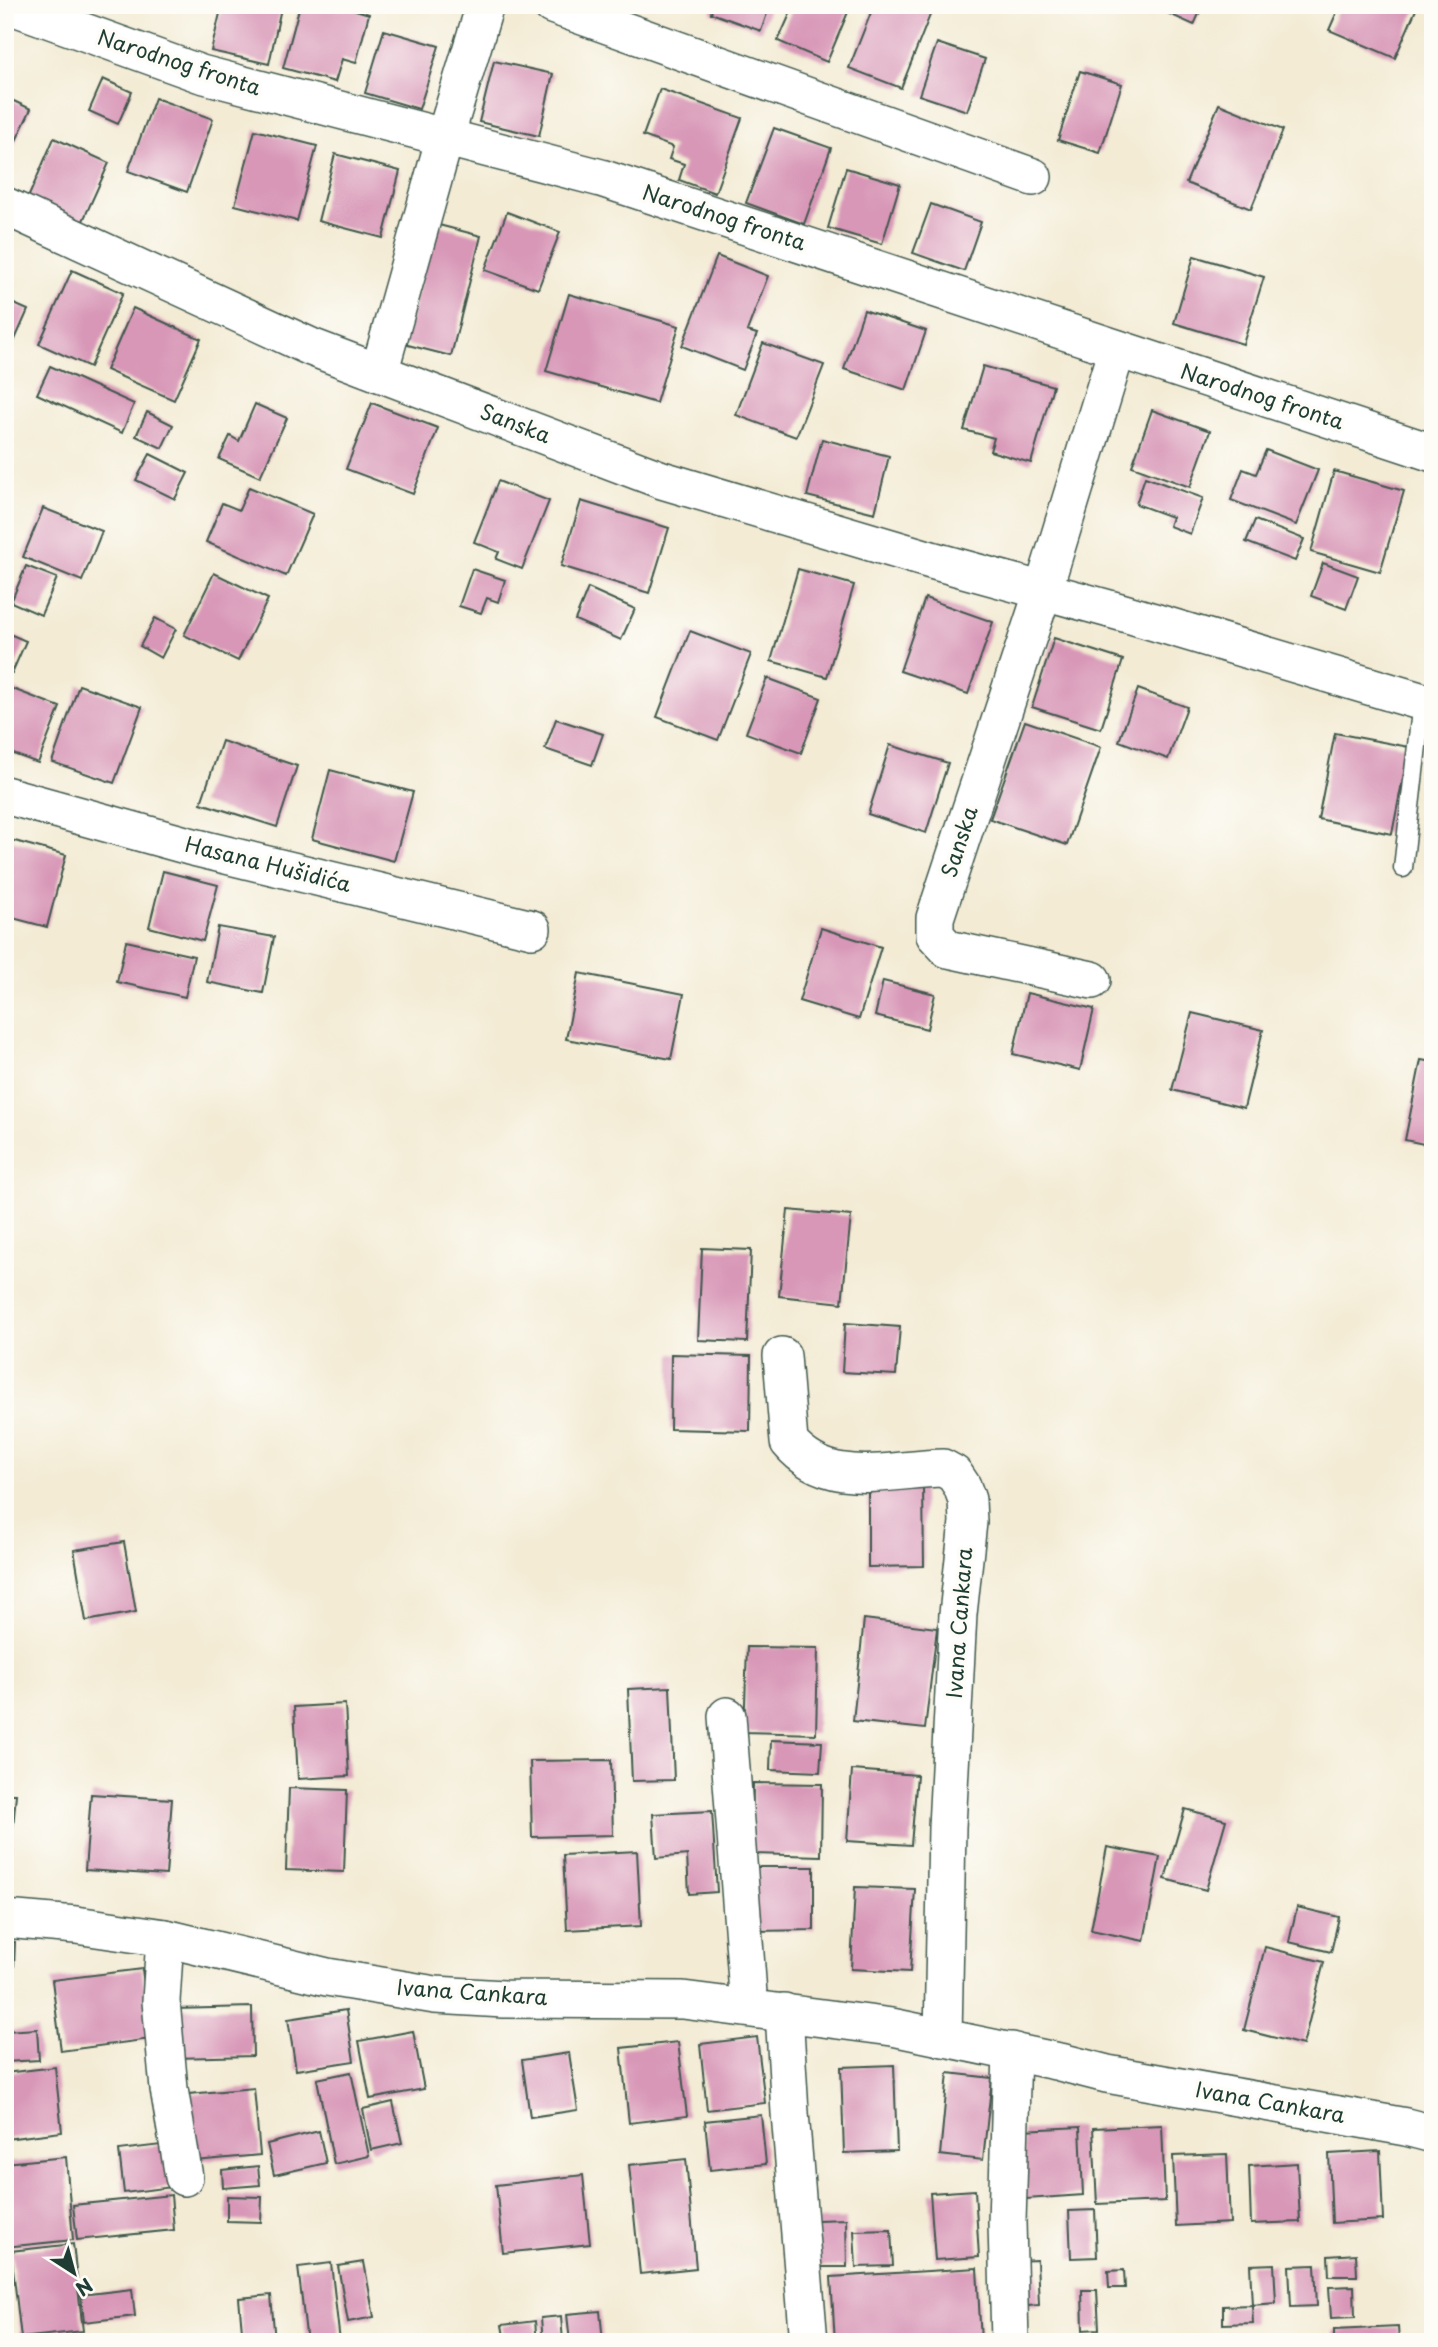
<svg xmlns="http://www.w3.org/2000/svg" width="1438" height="2347" font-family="'Playpen Sans',sans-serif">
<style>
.building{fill:#d897b7}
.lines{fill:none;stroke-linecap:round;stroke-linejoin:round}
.lane-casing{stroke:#3f574c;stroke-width:21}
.street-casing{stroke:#3f574c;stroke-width:40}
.lane{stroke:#fff;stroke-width:18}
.street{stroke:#fff;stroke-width:37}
.labels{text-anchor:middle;stroke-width:7;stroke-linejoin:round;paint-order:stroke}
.street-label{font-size:21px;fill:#1f3d34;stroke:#fdfcf7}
</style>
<rect width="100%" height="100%" fill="#fdfcf7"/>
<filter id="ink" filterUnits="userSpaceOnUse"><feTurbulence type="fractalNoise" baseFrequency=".0143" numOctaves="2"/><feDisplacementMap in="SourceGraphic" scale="14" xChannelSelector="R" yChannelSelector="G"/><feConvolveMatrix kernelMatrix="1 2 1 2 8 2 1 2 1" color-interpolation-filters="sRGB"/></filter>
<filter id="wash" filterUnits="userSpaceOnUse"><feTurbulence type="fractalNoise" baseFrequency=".00686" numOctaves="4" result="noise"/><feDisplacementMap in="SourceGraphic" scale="28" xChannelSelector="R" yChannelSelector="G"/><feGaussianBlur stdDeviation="1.57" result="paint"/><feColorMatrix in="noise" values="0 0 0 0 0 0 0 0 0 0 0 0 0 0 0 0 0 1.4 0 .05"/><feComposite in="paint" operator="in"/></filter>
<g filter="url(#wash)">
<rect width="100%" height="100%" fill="#f3ebd4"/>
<g id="blocks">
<g class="building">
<path d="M222,5H267L281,8L269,64L211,51Z"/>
<path d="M300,5H339L369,14L356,63L342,59L335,82L283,68Z"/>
<path d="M713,5H770L761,31L711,13Z"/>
<path d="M794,5H851L827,62L778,41Z"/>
<path d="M874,5H934L901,88L849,68Z"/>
<path d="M1168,5H1203L1194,25L1165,12Z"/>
<path d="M1340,5H1418L1395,58L1329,30Z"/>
<path d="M384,30L439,46L419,109L365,93Z"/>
<path d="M937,43L985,59L967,111L919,95Z"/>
<path d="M494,61L553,74L539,136L479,122Z"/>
<path d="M1080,71L1122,84L1100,153L1058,140Z"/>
<path d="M103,79L132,92L118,124L89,111Z"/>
<path d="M660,89L742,118L715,193L679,180L684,164L669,159L673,147L643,136Z"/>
<path d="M5,97L31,109L5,164Z"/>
<path d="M155,98L213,119L187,192L128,171Z"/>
<path d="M1219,104L1283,130L1251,209L1186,183Z"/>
<path d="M774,128L831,148L804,224L746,203Z"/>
<path d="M255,130L317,146L297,221L235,205Z"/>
<path d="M54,138L109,163L82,223L28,198Z"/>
<path d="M335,154L400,171L383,238L318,221Z"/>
<path d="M846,168L900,184L882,244L828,228Z"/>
<path d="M931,204L981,222L964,271L913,253Z"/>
<path d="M507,212L560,232L538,289L485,270Z"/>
<path d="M435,224L481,236L451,356L404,344Z"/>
<path d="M717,256L768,276L747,331L757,334L743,370L682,346Z"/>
<path d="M1194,256L1264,277L1243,344L1174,323Z"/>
<path d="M72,270L123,293L90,367L39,344Z"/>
<path d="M569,294L679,326L656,403L546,371Z"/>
<path d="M5,300L28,310L5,362Z"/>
<path d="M133,308L201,339L174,400L106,370Z"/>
<path d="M864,310L926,331L906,390L844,369Z"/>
<path d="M763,343L824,365L796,437L736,415Z"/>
<path d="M50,366L134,404L122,433L37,394Z"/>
<path d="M983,366L1053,386L1031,463L990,451L994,438L964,430Z"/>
<path d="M372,403L438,428L413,494L346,469Z"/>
<path d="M255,404L287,418L260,477L219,459L230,436L239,441Z"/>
<path d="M1152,410L1210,431L1190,487L1132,466Z"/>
<path d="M147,412L173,425L162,448L136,436Z"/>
<path d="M822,439L889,456L875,513L807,496Z"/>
<path d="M1266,450L1318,470L1296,525L1231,500L1243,469L1256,474Z"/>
<path d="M150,454L188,473L175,499L136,480Z"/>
<path d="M1334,471L1404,491L1380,572L1311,552Z"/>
<path d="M1145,477L1203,498L1190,534L1169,526L1172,517L1136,504Z"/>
<path d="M498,481L549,501L522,569L496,559L499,552L474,542Z"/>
<path d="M249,487L313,514L286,576L206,542L222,503L239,510Z"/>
<path d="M581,501L669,528L649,593L561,566Z"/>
<path d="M43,508L102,531L82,581L23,557Z"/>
<path d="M1255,520L1304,539L1295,561L1246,542Z"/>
<path d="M1323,563L1358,576L1346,609L1311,596Z"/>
<path d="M26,566L57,578L41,615L11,602Z"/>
<path d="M472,569L505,580L498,602L487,598L481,613L459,606Z"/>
<path d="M798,569L854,585L827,677L771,661Z"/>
<path d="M214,573L268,599L238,661L184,635Z"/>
<path d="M588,588L635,609L621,640L575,620Z"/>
<path d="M925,598L993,622L968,694L900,671Z"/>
<path d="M155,618L176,629L161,658L140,646Z"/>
<path d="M690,631L751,654L718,740L657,717Z"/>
<path d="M5,632L26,641L12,673L5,670Z"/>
<path d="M1054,638L1123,660L1101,729L1032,707Z"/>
<path d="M767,678L821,698L801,753L746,733Z"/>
<path d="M79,685L142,707L114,783L52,762Z"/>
<path d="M5,686L60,707L38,763L5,751Z"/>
<path d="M1138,689L1187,707L1168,759L1119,741Z"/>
<path d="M556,719L603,734L592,765L545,749Z"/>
<path d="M1025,721L1101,747L1067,845L990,819Z"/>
<path d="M1335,733L1409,747L1392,834L1318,819Z"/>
<path d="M222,741L297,766L277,827L201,803Z"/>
<path d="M890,745L948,763L926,833L868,814Z"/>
<path d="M330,770L413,792L394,861L312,839Z"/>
<path d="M11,840L66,855L47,927L5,916V863Z"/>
<path d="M163,871L218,885L203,941L149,927Z"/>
<path d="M218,927L274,937L263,993L207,982Z"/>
<path d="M821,928L881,947L859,1019L799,1001Z"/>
<path d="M126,941L194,956L185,997L117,982Z"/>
<path d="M579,973L684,994L671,1059L566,1039Z"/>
<path d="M883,981L935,994L927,1029L875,1016Z"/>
<path d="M1027,993L1094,1009L1080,1070L1013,1054Z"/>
<path d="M1192,1013L1263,1030L1244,1108L1172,1090Z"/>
<path d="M1421,1060L1433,1062V1146L1405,1140Z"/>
<path d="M788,1210L851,1216L842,1303L779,1296Z"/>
<path d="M702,1248L751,1250L747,1342L698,1340Z"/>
<path d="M845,1323L900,1327L896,1375L842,1372Z"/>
<path d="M671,1354L751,1356L750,1431L670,1429Z"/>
<path d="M923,1485L924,1566L868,1567V1486Z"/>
<path d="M124,1542L136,1612L86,1621L74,1550Z"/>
<path d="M864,1619L937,1628L925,1729L853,1721Z"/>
<path d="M747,1647L818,1648L816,1734L744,1732Z"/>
<path d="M670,1687L674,1780L632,1781L628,1689Z"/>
<path d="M345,1704L349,1776L298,1779L294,1707Z"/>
<path d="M771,1740L822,1742L820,1772L770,1770Z"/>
<path d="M611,1760L613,1835L532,1837L530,1761Z"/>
<path d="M852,1770L917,1775L911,1845L847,1841Z"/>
<path d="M753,1783L822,1784L821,1856L752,1854Z"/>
<path d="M289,1788L347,1790L344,1872L286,1870Z"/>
<path d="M5,1794H16L9,1873L5,1872Z"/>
<path d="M91,1794L172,1799L166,1875L85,1870Z"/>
<path d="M1185,1809L1226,1820L1206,1890L1165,1879Z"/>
<path d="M712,1811L717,1892L689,1894L687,1855L656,1858L653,1814Z"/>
<path d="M1107,1847L1160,1857L1144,1941L1091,1930Z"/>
<path d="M637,1851L641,1926L567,1930L563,1855Z"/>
<path d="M749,1867H814V1930L749,1931Z"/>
<path d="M855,1887L915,1889L910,1972L851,1969Z"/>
<path d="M1297,1907L1339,1917L1331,1952L1289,1942Z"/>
<path d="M5,1941L15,1942L13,1993L5,1992Z"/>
<path d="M1265,1947L1324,1962L1303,2045L1244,2030Z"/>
<path d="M142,1969L151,2039L61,2051L52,1980Z"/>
<path d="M252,2007L253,2056L174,2058L173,2009Z"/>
<path d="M346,2010L354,2061L296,2070L288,2019Z"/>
<path d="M37,2029L39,2060L5,2062V2031Z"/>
<path d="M413,2031L424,2089L370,2099L359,2041Z"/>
<path d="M757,2037L765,2103L707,2110L700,2044Z"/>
<path d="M678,2042L687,2116L629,2123L621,2048Z"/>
<path d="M569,2053L578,2110L530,2117L522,2060Z"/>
<path d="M894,2065L897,2151L844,2153L841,2067Z"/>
<path d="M55,2067L62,2132L5,2139V2073Z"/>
<path d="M351,2072L369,2156L334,2164L317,2079Z"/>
<path d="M948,2073L992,2078L983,2160L940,2155Z"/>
<path d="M254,2088L260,2155L195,2161L189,2094Z"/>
<path d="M393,2102L402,2143L371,2150L363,2109Z"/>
<path d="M761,2115L766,2164L710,2170L705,2121Z"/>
<path d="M1162,2125L1165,2201L1097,2204L1093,2128Z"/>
<path d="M1080,2127L1083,2195L1026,2199L1023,2130Z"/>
<path d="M319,2131L326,2163L274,2175L267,2144Z"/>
<path d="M169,2144L173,2187L124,2193L119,2150Z"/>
<path d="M1380,2151L1383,2220L1332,2223L1329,2154Z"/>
<path d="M1227,2154L1230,2223L1176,2226L1173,2156Z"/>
<path d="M66,2157L73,2240L5,2247V2163Z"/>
<path d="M686,2159L696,2268L640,2274L629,2165Z"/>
<path d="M1297,2163L1300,2222L1251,2224L1249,2166Z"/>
<path d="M258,2166L260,2185L223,2188L222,2170Z"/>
<path d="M583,2175L590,2244L503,2253L496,2185Z"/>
<path d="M975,2190L979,2257L935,2260L930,2193Z"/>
<path d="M171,2195L174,2230L77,2240L73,2205Z"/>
<path d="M227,2196L262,2197L261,2222L227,2221Z"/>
<path d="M1095,2210L1097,2257L1071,2258L1069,2211Z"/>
<path d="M846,2219L847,2267H818V2220Z"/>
<path d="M891,2230L893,2266L856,2267L854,2231Z"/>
<path d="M73,2244L83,2331L21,2338L11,2251Z"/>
<path d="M1356,2254L1357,2276H1329L1328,2256Z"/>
<path d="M1037,2260L1039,2305L1017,2307L1015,2261Z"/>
<path d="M364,2262L374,2317L348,2322L338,2266Z"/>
<path d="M331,2263L340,2342H307L298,2267Z"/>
<path d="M1274,2264L1276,2303L1252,2305L1253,2323L1223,2324V2306L1252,2305L1250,2265Z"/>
<path d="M1315,2265L1317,2306L1291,2307L1289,2266Z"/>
<path d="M977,2268L981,2342H835L831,2277Z"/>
<path d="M1124,2270L1125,2288H1109L1108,2271Z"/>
<path d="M1354,2286L1355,2317L1331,2318L1329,2287Z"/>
<path d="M132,2289L135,2316L84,2322L81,2295Z"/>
<path d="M1082,2290H1097L1099,2329L1083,2330Z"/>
<path d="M271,2295L275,2342H243L239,2298Z"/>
<path d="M600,2311L603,2342H570L567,2314Z"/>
<path d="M561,2316L563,2342H543L541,2318Z"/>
<path d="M535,2321L537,2342H505L502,2325Z"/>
<path d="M1398,2327L1399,2342H1334V2330Z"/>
</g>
</g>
</g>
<g filter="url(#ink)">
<use href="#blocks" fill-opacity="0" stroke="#3f574c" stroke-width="2"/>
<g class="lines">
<g class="lane-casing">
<path id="lane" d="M1403,868L1422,702"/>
</g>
<g class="street-casing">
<g id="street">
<path d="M9,5L201,74L601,178L1433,453"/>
<path d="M552,5L1033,177"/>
<path d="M5,206L311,347L662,480L931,560L1124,613L1433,705"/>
<path d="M379,373L445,137L485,5"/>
<path d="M5,795L189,846L532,929"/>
<path d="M1092,980L948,949L935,935V918L1043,591L1117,349"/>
<path d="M782,1356L789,1442C829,1490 888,1469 943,1468L954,1474L962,1486L967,1500L968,1522L958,1614L947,1827L943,2038"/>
<path d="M727,1716L749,2007"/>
<path d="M5,1919L76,1925L165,1938L327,1977L435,1995L504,1999L683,2000L892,2027L1060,2062L1107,2074L1406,2127L1433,2134"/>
<path d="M165,1938L161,2001L169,2089L184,2177"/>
<path d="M784,2012L790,2113L809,2342"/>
<path d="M1010,2342L1007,2222L1012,2051"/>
</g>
</g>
<use href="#lane" class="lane"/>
<use href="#street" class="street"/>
</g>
</g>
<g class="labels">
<g class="street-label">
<text transform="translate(179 63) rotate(18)" y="7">Narodnog fronta</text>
<text transform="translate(724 218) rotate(18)" y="7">Narodnog fronta</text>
<text transform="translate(1262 397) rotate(18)" y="7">Narodnog fronta</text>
<text transform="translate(515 424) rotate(21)" y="7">Sanska</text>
<text transform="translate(960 842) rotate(-72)" y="7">Sanska</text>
<text transform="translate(268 865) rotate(14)" y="7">Hasana Hušidića</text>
<text transform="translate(960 1623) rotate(-86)" y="7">Ivana Cankara</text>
<text transform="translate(472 1993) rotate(4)" y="7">Ivana Cankara</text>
<text transform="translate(1270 2103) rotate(10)" y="7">Ivana Cankara</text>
</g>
</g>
<rect width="1438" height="2347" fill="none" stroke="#fdfcf7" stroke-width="28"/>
<g transform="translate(74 2273) rotate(144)" stroke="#fdfcf7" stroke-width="5" paint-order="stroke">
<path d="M0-5L12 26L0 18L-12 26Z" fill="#1f3d34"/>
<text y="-10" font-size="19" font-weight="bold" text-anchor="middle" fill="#1f3d34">N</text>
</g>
</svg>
